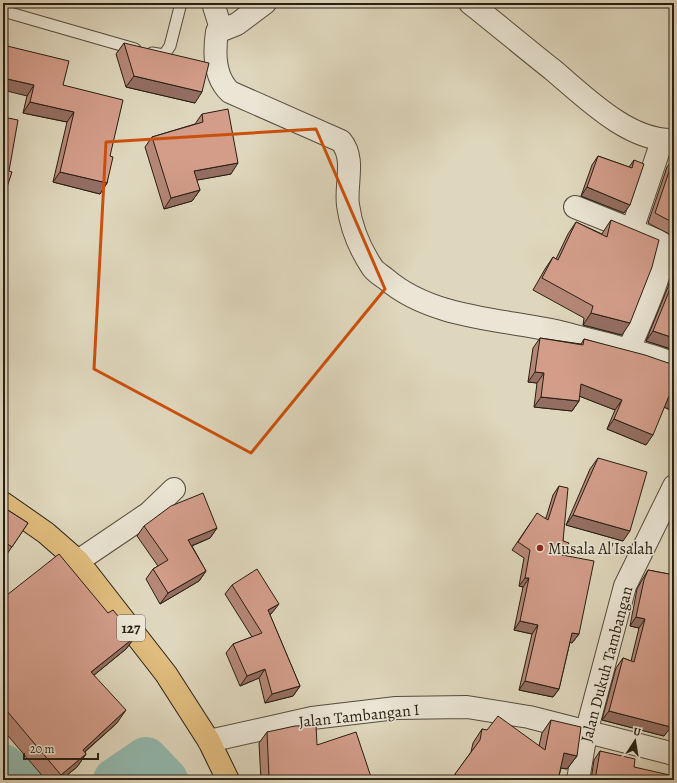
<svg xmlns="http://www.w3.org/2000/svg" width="677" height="783" font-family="Alegreya,serif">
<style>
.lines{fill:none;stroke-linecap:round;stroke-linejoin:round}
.river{stroke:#93baaf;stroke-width:44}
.service-casing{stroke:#564c3e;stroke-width:13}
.minor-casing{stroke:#564c3e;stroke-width:24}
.primary-casing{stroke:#281e13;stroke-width:24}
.service{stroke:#eae5d4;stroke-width:11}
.minor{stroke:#eae5d4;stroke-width:22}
.primary{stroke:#e0bc7e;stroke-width:22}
.wall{fill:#b58777;stroke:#281e13}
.shaded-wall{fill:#946e61;stroke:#281e13}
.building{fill:#d39d8a;stroke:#281e13}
.marked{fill:none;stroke:#cb500d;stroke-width:3;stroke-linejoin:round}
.poi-dot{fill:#8f2418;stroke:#eae5d4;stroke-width:1.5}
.labels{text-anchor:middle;stroke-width:3;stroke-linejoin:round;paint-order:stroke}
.shield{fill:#eae5d4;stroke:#625a4d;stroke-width:1}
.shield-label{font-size:15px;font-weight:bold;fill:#281e13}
.poi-label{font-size:16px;fill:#281e13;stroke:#eae5d4;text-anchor:start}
.street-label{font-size:16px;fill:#281e13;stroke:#eae5d4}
</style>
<rect width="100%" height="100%" fill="#dfd7bd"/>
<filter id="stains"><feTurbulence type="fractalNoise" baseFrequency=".005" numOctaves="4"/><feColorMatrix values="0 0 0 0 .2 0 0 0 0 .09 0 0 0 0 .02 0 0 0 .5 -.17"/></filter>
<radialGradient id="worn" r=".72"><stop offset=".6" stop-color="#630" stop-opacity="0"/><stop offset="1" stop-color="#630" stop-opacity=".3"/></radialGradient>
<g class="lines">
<g class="river">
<path d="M3,766L20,780"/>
<path d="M115,780L146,759L166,780"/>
</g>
<g class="service-casing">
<g id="service">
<path d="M3,11L135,49"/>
<path d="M152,53L164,55L170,46L181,3"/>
</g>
</g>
<g class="minor-casing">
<g id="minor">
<path d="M213,3L221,29"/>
<path d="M265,3L237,24L217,32C214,52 214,77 230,92L341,141C356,159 345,185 348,205C351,227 360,249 372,267C375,272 381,275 386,279C430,317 497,319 551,330C570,334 589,340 607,344C629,350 653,355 674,364"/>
<path d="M470,3C498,25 525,48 553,70C585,97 629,142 674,140"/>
<path d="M575,207L632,230"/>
<path d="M629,350C640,321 664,274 664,245L658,241L632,230L662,141"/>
<path d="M78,561L149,513L174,489"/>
<path d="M209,741L312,718L396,708L467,707L529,717L674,754"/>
<path d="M578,780L586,733L625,586L674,486"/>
</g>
</g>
<g class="primary-casing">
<path id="primary" d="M3,503L46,533L78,561L166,674L209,741L228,780"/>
</g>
<use href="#service" class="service"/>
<use href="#minor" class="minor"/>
<use href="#primary" class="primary"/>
</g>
<g class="wall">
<path d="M124,43L195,103L126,87L116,54Z"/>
<path d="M3,45L63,85L110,156L107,183L100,194L53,182L67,122L23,113L27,96Z"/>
<path d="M202,114L231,174L196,180L200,190L192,201L164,209L145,147L152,137L195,124Z"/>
<path d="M598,156L629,167L634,160L624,213L581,196L592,165Z"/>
<path d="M674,157V238L671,235L648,223L667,167Z"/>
<path d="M611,220L622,335L583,325L584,318L533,290L545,269L553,257L556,259L568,234L576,222L602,234L603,232Z"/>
<path d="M674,264V351L671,349L646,341L668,287Z"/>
<path d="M540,338L581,344L584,339L674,365V412L664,407L646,445L607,429L615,410L579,396V401L572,411L534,407L537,383L528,382L533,348Z"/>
<path d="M598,458L623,541L566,525L590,469Z"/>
<path d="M559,486L563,541L562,555L579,634L572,643L570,642L559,689L553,697L519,690L532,634L514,630L523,587L519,586L524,558L512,550L531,522L546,518L553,495Z"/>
<path d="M3,507L28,523L5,557L3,556Z"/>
<path d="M144,526L217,528L210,538L192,546L206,571L199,581L160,604L146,579L153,569L158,566L137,536Z"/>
<path d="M648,570L674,575V726L671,725L664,736L602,720L616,668L623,658L631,661L639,628L630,626L637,589L642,580Z"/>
<path d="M232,585L272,613L270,615L300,686L293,696L265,703L259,678L240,686L226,653L233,644L252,637L225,594Z"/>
<path d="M7,595L108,613L135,637L126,649L94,675L117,723L85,752L86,754L77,767L61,780H46L3,730V601Z"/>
<path d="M551,720L577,756L567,769L561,768L558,780H451L471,752L473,743L482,729L539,746L542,733Z"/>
<path d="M267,732L317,745L372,780H261L259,743Z"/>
<path d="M600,751L634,767L674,780H591L594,760Z"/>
</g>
<g class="shaded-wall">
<path d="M134,76L202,92L195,103L126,87Z"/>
<path d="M3,78L34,85L27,96L3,90Z"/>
<path d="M30,102L74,112L67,122L23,113Z"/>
<path d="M238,163L231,174L187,182L194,171Z"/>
<path d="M60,172L107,183L100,194L53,182Z"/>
<path d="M587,187L630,205L624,213L581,196Z"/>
<path d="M200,190L192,201L164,209L171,198Z"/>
<path d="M591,313L630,323L622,335L583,325Z"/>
<path d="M653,331L674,338V344L671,349L646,341Z"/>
<path d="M535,372L544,373L537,383L528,382Z"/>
<path d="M581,384L622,400L615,410L574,394Z"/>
<path d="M669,396L674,399V412L662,406Z"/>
<path d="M541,397L579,401L572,411L534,407Z"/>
<path d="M614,419L653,435L646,445L607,429Z"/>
<path d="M573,515L630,531L623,541L566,525Z"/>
<path d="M217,528L210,538L181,550L188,540Z"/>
<path d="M206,571L199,581L160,604L168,593Z"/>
<path d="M525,578H529L523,587L519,586Z"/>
<path d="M279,604L272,613L262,620L268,610Z"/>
<path d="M636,617L645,619L639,628L630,626Z"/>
<path d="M520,621L538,625L532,634L514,630Z"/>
<path d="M572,633L579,634L572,643L566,641Z"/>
<path d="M135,637L126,649L82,685L91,672Z"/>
<path d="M265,669L259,678L240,686L247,676Z"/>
<path d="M525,681L559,689L553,697L519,690Z"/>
<path d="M300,686L293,696L265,703L272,694Z"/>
<path d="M126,710L117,723L73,762L83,750Z"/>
<path d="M609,711L671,727L664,736L602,720Z"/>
<path d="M674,716V726L667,725Z"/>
<path d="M564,753L577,756L567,769L555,767Z"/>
<path d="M86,754L77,767L61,780H58L61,775Z"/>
</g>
<g class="building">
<path d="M124,43L209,63L202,92L134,76Z"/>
<path d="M3,45L69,61L63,85L123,100L110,156L113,157L107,183L60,172L74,112L30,102L34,85L3,78Z"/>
<path d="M228,109L238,163L194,171L200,190L171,198L152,137L203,122L202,114Z"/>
<path d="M3,117L18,120L9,171L12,172L4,196L3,195Z"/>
<path d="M598,156L632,168L634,160L644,164L630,205L587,187Z"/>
<path d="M674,157V223L655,213Z"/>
<path d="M611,220L659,240L652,267L630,323L591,313L593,306L542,278L553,257L558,260L576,222L607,237Z"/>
<path d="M674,279V338L653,331Z"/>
<path d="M540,338L583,345L584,339L645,355L674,365V399L669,396L653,435L614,419L622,400L581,384L579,401L541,397L544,373L535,372Z"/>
<path d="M598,458L647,472L630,531L573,515Z"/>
<path d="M559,486L568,488L563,541L569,543L562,555L594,561L579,634L572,633L559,689L525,681L538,625L520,621L529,578H525L530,550L518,542L537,513L548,520Z"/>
<path d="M203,493L217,528L188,540L206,571L168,593L153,569L168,560L144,526L171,506Z"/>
<path d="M3,507L28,523L12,547L3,541Z"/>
<path d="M59,554L108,613L113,610L135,637L91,672L126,710L83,750L86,754L61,775L7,711V595Z"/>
<path d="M257,569L279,604L268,610L300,686L272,694L265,669L247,676L233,644L262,633L232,585Z"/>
<path d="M648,570L674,575V716L671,727L609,711L623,658L634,662L645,619L636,617L644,580Z"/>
<path d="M498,716L545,750L551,720L581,727L577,756L564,753L558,780H462L455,774L480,740L482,729L487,730Z"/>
<path d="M316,725L317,745L356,732L372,780H270L269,776L267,732L295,726Z"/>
<path d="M600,751L635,759L634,767L674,776V780H595Z"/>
</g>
<path class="marked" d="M316,129L385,289L251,453L94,369L106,142Z"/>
<circle class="poi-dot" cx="540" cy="548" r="4"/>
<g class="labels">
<rect class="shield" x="117" y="615" width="28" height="26" rx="3"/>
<g class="shield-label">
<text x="131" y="633">127</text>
</g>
<g class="poi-label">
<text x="548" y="554">Musala Al'Isalah</text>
</g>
<g class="street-label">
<text transform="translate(606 664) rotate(-75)" y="6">Jalan Dukuh Tambangan</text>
<text transform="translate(359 715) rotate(-6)" y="6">Jalan Tambangan I</text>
</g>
</g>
<rect width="677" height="783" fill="none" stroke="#dfd7bd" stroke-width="16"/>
<rect x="4" y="4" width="669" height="775" fill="none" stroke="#281e13" stroke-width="2"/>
<rect x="8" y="8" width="661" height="767" fill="none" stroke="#281e13"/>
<g transform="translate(635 741) rotate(12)" stroke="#eae5d4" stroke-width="3" paint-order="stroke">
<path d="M0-3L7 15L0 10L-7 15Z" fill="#281e13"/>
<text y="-6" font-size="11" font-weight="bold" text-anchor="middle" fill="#281e13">U</text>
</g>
<path d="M24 753v6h74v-6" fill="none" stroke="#281e13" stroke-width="2"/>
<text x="30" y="753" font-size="12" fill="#281e13" stroke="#eae5d4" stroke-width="3" paint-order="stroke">20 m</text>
<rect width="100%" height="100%" filter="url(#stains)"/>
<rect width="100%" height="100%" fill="url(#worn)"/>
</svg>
